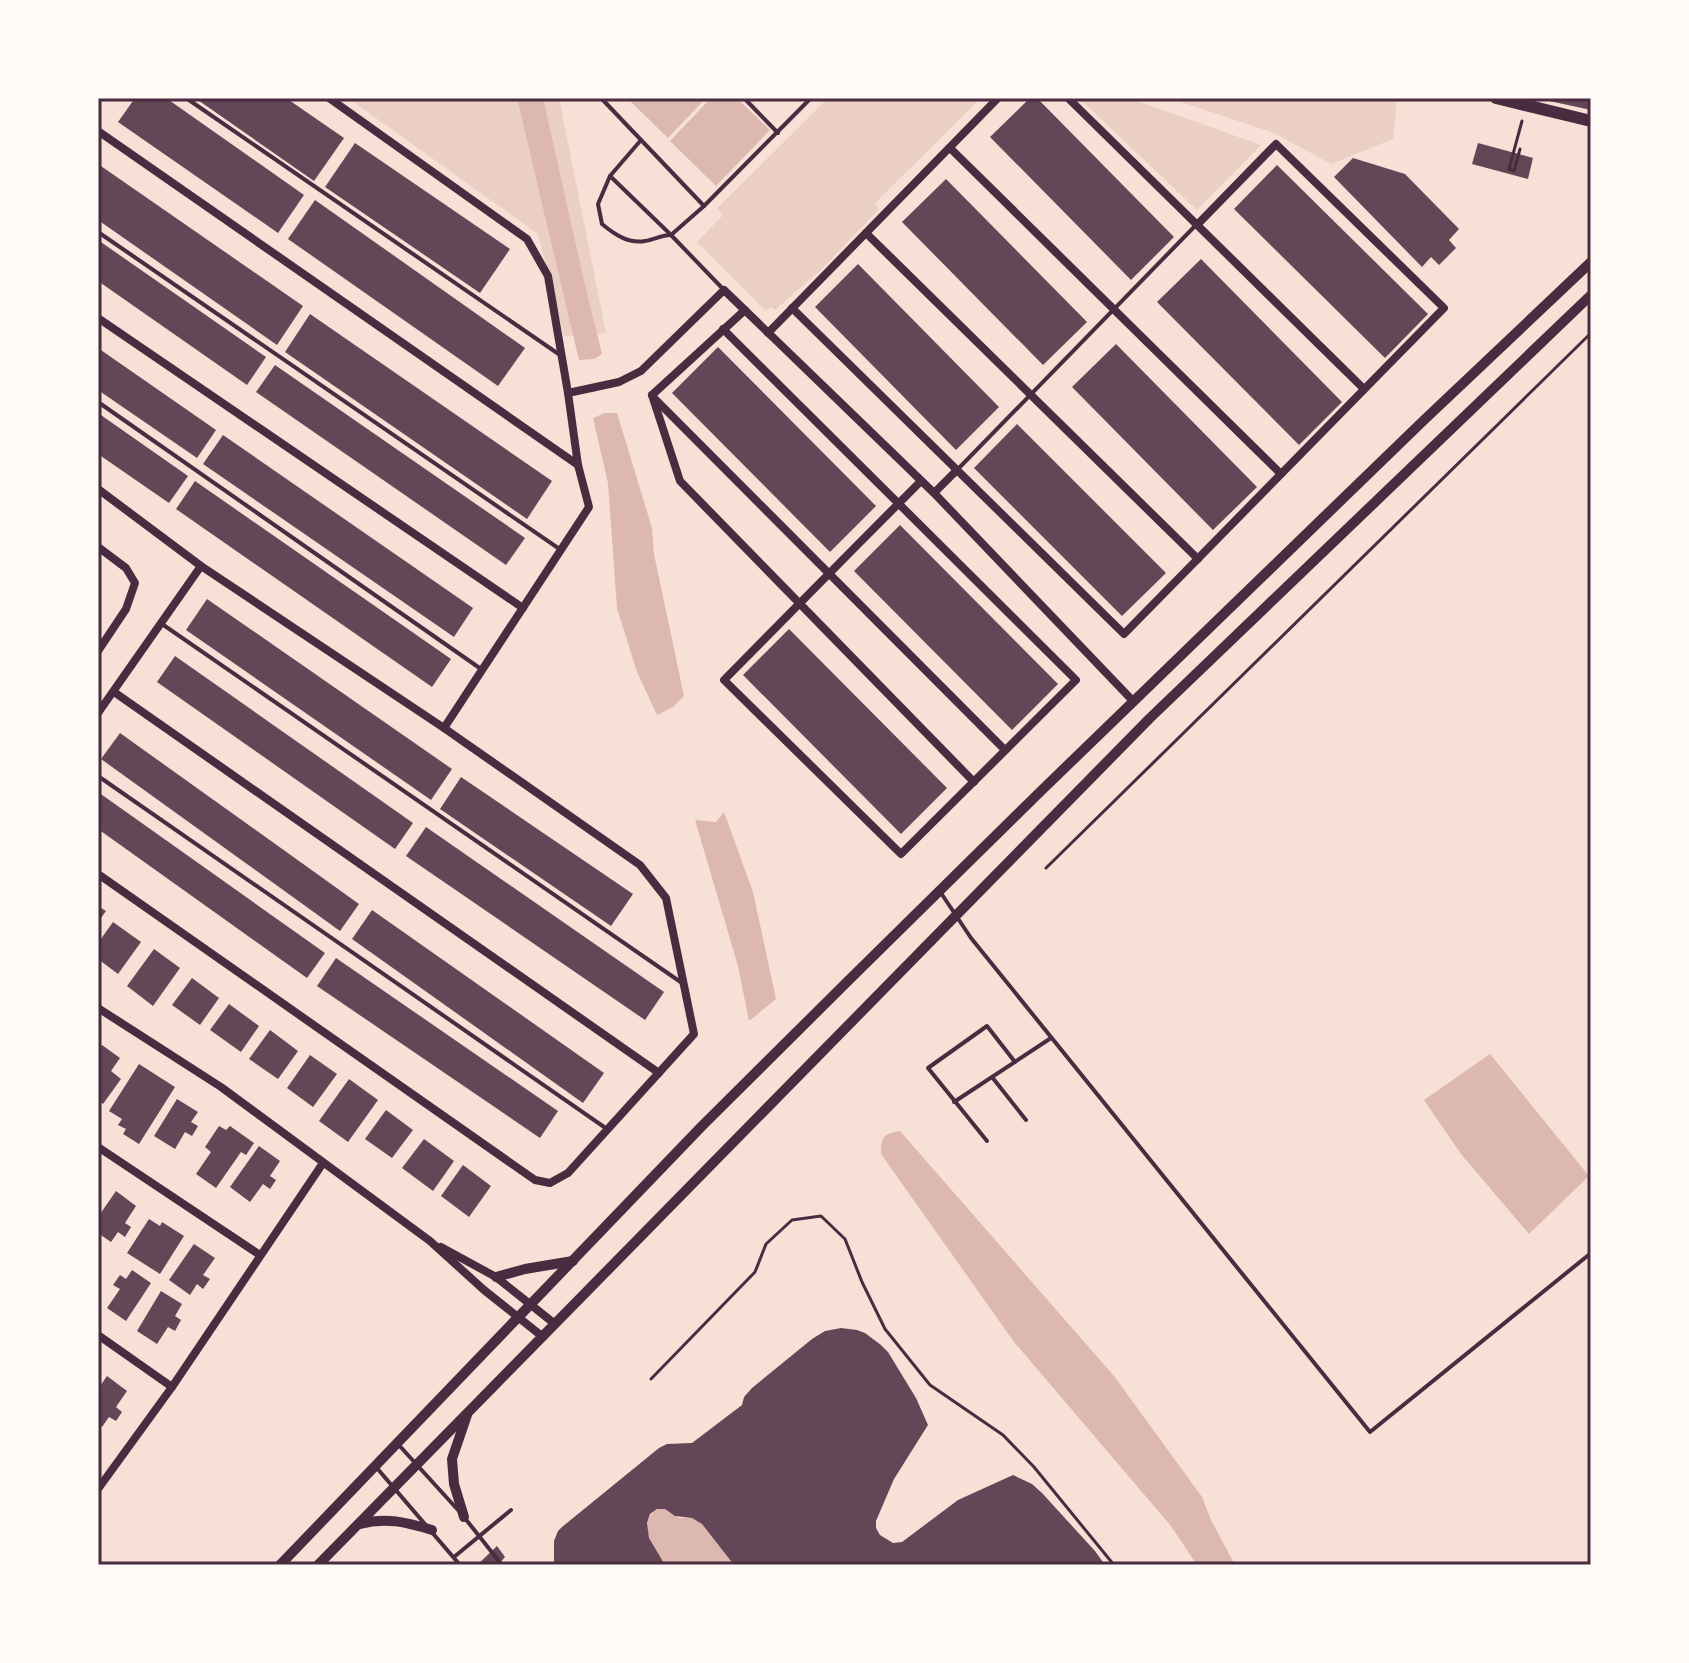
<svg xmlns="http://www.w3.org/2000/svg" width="1689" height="1663" font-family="'DM Sans',sans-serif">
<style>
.green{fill:#ebcfc5}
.water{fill:#dcb8b0}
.building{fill:#644757}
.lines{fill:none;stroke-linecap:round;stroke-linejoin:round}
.path{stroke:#4a2c40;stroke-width:3}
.service{stroke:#4a2c40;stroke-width:4}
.minor{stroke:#4a2c40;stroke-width:8}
.tertiary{stroke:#4a2c40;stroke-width:10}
.secondary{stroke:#4a2c40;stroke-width:12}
.neatline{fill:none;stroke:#4a2c40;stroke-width:3}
</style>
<rect width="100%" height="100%" fill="#f7e1d7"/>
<g class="green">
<path d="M348,98H559L606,333L564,336L538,234Z"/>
<path d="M828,98H981L875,203L879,209L822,269L775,310L771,307L766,311L697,242L723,215L717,208Z"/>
<path d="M1079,98H1129L1261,145L1197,210Z"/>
<path d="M1169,98H1397L1393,139L1331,164L1274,133Z"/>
</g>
<g class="water">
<path d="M517,98H543L584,281L602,354L594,359L579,360Z"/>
<path d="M627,98H706L668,138Z"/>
<path d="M711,98H737L770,130L716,186L670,141Z"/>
<path d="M605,413H617L652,528L654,554L684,696L673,707L657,715L637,672L617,608L608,483L593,418Z"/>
<path d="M724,812L753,892L776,999L749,1021L738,966L695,820L716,822Z"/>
<path d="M1490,1054L1589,1176L1529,1234L1461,1154L1424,1100Z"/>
<path d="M900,1131L1114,1376L1202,1497L1211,1520L1235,1565H1197L1171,1526L1014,1342L881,1154C881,1138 883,1133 900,1131Z"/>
<path d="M657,1509H665L679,1518H692L702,1524L734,1565H666C653,1549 636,1525 657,1509Z"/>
</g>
<g class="building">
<path d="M135,98H166L304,195L278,233L118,122Z"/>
<path d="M195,98H286L344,138L314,181Z"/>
<path d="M1030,98H1037L1174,237L1131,280L990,137Z"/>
<path d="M1540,98H1591V110L1540,99Z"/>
<path d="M355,143L510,249L480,293L325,187Z"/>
<path d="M1478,143L1533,158L1528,179L1472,164Z"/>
<path d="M1353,158L1405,174L1459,229L1449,240L1456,248L1439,265L1431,257L1422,267L1334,177Z"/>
<path d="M98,164L303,306L277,345L98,220Z"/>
<path d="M1277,165L1428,314L1385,358L1234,209Z"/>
<path d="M946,179L1087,322L1043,365L902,222Z"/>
<path d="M315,200L525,348L498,386L288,239Z"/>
<path d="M98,240L266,357L247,385L98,281Z"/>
<path d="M1201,259L1342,402L1299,445L1157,302Z"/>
<path d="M858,264L999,407L956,450L815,307Z"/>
<path d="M310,314L552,481L527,519L285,352Z"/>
<path d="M1116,344L1257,487L1213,530L1072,387Z"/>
<path d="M718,347L876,506L830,552L672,393Z"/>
<path d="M98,348L216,430L197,458L98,390Z"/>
<path d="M275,365L525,538L506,565L256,392Z"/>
<path d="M98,413L188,476L169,503L98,454Z"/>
<path d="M1017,424L1166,573L1122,616L974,468Z"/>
<path d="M223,435L473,608L454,637L203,464Z"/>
<path d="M195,481L451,659L432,687L176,509Z"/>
<path d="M900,525L1058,684L1012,730L854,571Z"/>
<path d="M207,599L452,769L431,800L186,630Z"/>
<path d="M789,629L947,788L901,834L743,675Z"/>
<path d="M175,656L413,823L395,849L157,682Z"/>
<path d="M120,733L359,904L340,931L101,759Z"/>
<path d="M461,777L633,894L611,926L440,809Z"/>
<path d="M98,792L325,953L307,978L98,829Z"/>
<path d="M426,827L664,992L645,1020L406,856Z"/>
<path d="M98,906L106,911L98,922Z"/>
<path d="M372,910L604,1073L583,1103L352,939Z"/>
<path d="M113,922L141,942L118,974L98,959V943Z"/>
<path d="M154,949L180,968L153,1006L127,986Z"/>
<path d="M336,958L558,1111L540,1138L317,986Z"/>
<path d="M192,978L219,998L200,1025L172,1005Z"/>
<path d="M229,1004L259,1026L241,1052L210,1030Z"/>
<path d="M270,1030L298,1051L278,1079L249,1059Z"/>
<path d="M102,1045L120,1058L111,1071L121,1079L103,1104L98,1100V1051Z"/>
<path d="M310,1055L337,1074L313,1107L287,1088Z"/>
<path d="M139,1064L175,1087L139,1144L123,1134L126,1129L118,1125L122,1119L109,1111Z"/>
<path d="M349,1079L378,1100L348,1142L319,1121Z"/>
<path d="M177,1099L198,1112L191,1122L198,1126L192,1136L185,1132L175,1149L154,1136Z"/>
<path d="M386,1110L413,1130L392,1158L365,1139Z"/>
<path d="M219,1126L226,1130L230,1126L254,1143L246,1155L241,1152L216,1188L196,1174L211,1152L205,1147Z"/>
<path d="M424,1139L454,1161L433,1191L402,1168Z"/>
<path d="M259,1146L280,1161L270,1176L276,1180L270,1189L263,1184L250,1202L230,1187Z"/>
<path d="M463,1165L491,1186L469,1217L441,1196Z"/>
<path d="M116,1191L136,1206L125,1223L131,1227L125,1237L118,1232L111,1242L98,1233V1217Z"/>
<path d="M149,1219L160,1226L162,1222L184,1236L160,1274L127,1253Z"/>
<path d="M194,1244L215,1258L203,1275L210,1279L203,1289L197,1284L190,1295L169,1280Z"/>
<path d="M132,1270L151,1283L126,1321L107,1308L120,1289L113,1285L120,1275L126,1279Z"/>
<path d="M161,1291L182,1304L175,1316L181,1320L175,1331L168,1327L157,1344L137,1331Z"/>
<path d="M841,1328L857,1330L865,1333L881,1345L888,1352L916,1398L928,1425L894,1479L876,1521V1528L880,1535L893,1543L902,1542L958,1500L1013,1475L1032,1484L1042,1493L1095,1551L1105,1565H734L702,1524L692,1518L675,1516L665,1509H657L650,1514L647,1523L649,1538L665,1565H554V1541L558,1531L562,1527L659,1448L667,1444L692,1443L742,1405L744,1397L752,1388L812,1339L825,1331Z"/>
<path d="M107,1376L127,1391L116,1407L122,1412L116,1421L109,1417L102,1427L98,1424V1389Z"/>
<path d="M497,1546L505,1557L498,1565H477Z"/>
</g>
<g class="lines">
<g class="path">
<path d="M1509,169L1522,121"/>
<path d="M1509,169L1514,171L1520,149"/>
<path d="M1046,868L1591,333"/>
<path d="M651,1379L755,1272L766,1244L792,1220L821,1216L845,1239L862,1282L885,1329L930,1385L1003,1435L1034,1467L1114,1565"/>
</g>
<g class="service">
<path d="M186,98L560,355"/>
<path d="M601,98L704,206"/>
<path d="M744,98L778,133"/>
<path d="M641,140L610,176L598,204L602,224C614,234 628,244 645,241C654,240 661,235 671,235"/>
<path d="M610,176L669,233"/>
<path d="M98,232L561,550"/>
<path d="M724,290L671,235L704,206L811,98"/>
<path d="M98,402L481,669"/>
<path d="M958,469L1195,226"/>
<path d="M162,624L682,983"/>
<path d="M98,776L607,1129"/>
<path d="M941,893L971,938L1370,1432L1591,1253"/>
<path d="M992,1077L1026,1120"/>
<path d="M954,1102L1051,1038"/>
<path d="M987,1141L928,1068L987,1026L1015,1062"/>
<path d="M397,1443L458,1510"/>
<path d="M376,1467L460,1565"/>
<path d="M464,1517L502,1565"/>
<path d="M454,1557L511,1510"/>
</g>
<g class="minor">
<path d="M329,98L527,239L548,276L568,393L578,465L589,507L444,728"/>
<path d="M1068,98L1364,389"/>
<path d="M98,131L578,465"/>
<path d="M950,148L1281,474"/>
<path d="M866,233L1198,559"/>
<path d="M792,308L1124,634L1444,308L1276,144L1197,225"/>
<path d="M98,318L523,608"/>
<path d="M723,329L1076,680L901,854L724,680C789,614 855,547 921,481"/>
<path d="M768,333L998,98"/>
<path d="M568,393L619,382L641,371L724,290L934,493L1134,702"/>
<path d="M652,395L680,481L974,782"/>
<path d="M652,395L745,310"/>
<path d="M655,399L1005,750"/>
<path d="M98,489L201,566L444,728L640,865L666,898L694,1034L568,1173L550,1183L535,1180L98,874"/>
<path d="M934,493L957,470"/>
<path d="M98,547L126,568L135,583L126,609L98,651"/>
<path d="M114,692L659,1073"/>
<path d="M98,713L201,566"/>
<path d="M98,1008L221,1087L430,1241L484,1290L543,1337"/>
<path d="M98,1147L260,1255"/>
<path d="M441,1247L496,1277L555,1324"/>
<path d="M98,1335L172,1387"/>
<path d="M98,1489L172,1387L323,1163"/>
</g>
<g class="tertiary">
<path d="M496,1277L525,1269L573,1261"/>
<path d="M464,1517L454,1484L452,1459L467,1415"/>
<path d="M360,1524C385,1517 406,1522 432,1530"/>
<path d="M280,1565L702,1126L852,977L1043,789L1423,421L1591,262"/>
<path d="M318,1565L1150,718L1591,295"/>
</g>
<path class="secondary" d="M1496,98L1591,121"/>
</g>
<rect width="1689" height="1663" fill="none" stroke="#fffaf5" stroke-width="200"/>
<rect x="100" y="100" width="1489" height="1463" class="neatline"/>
</svg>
